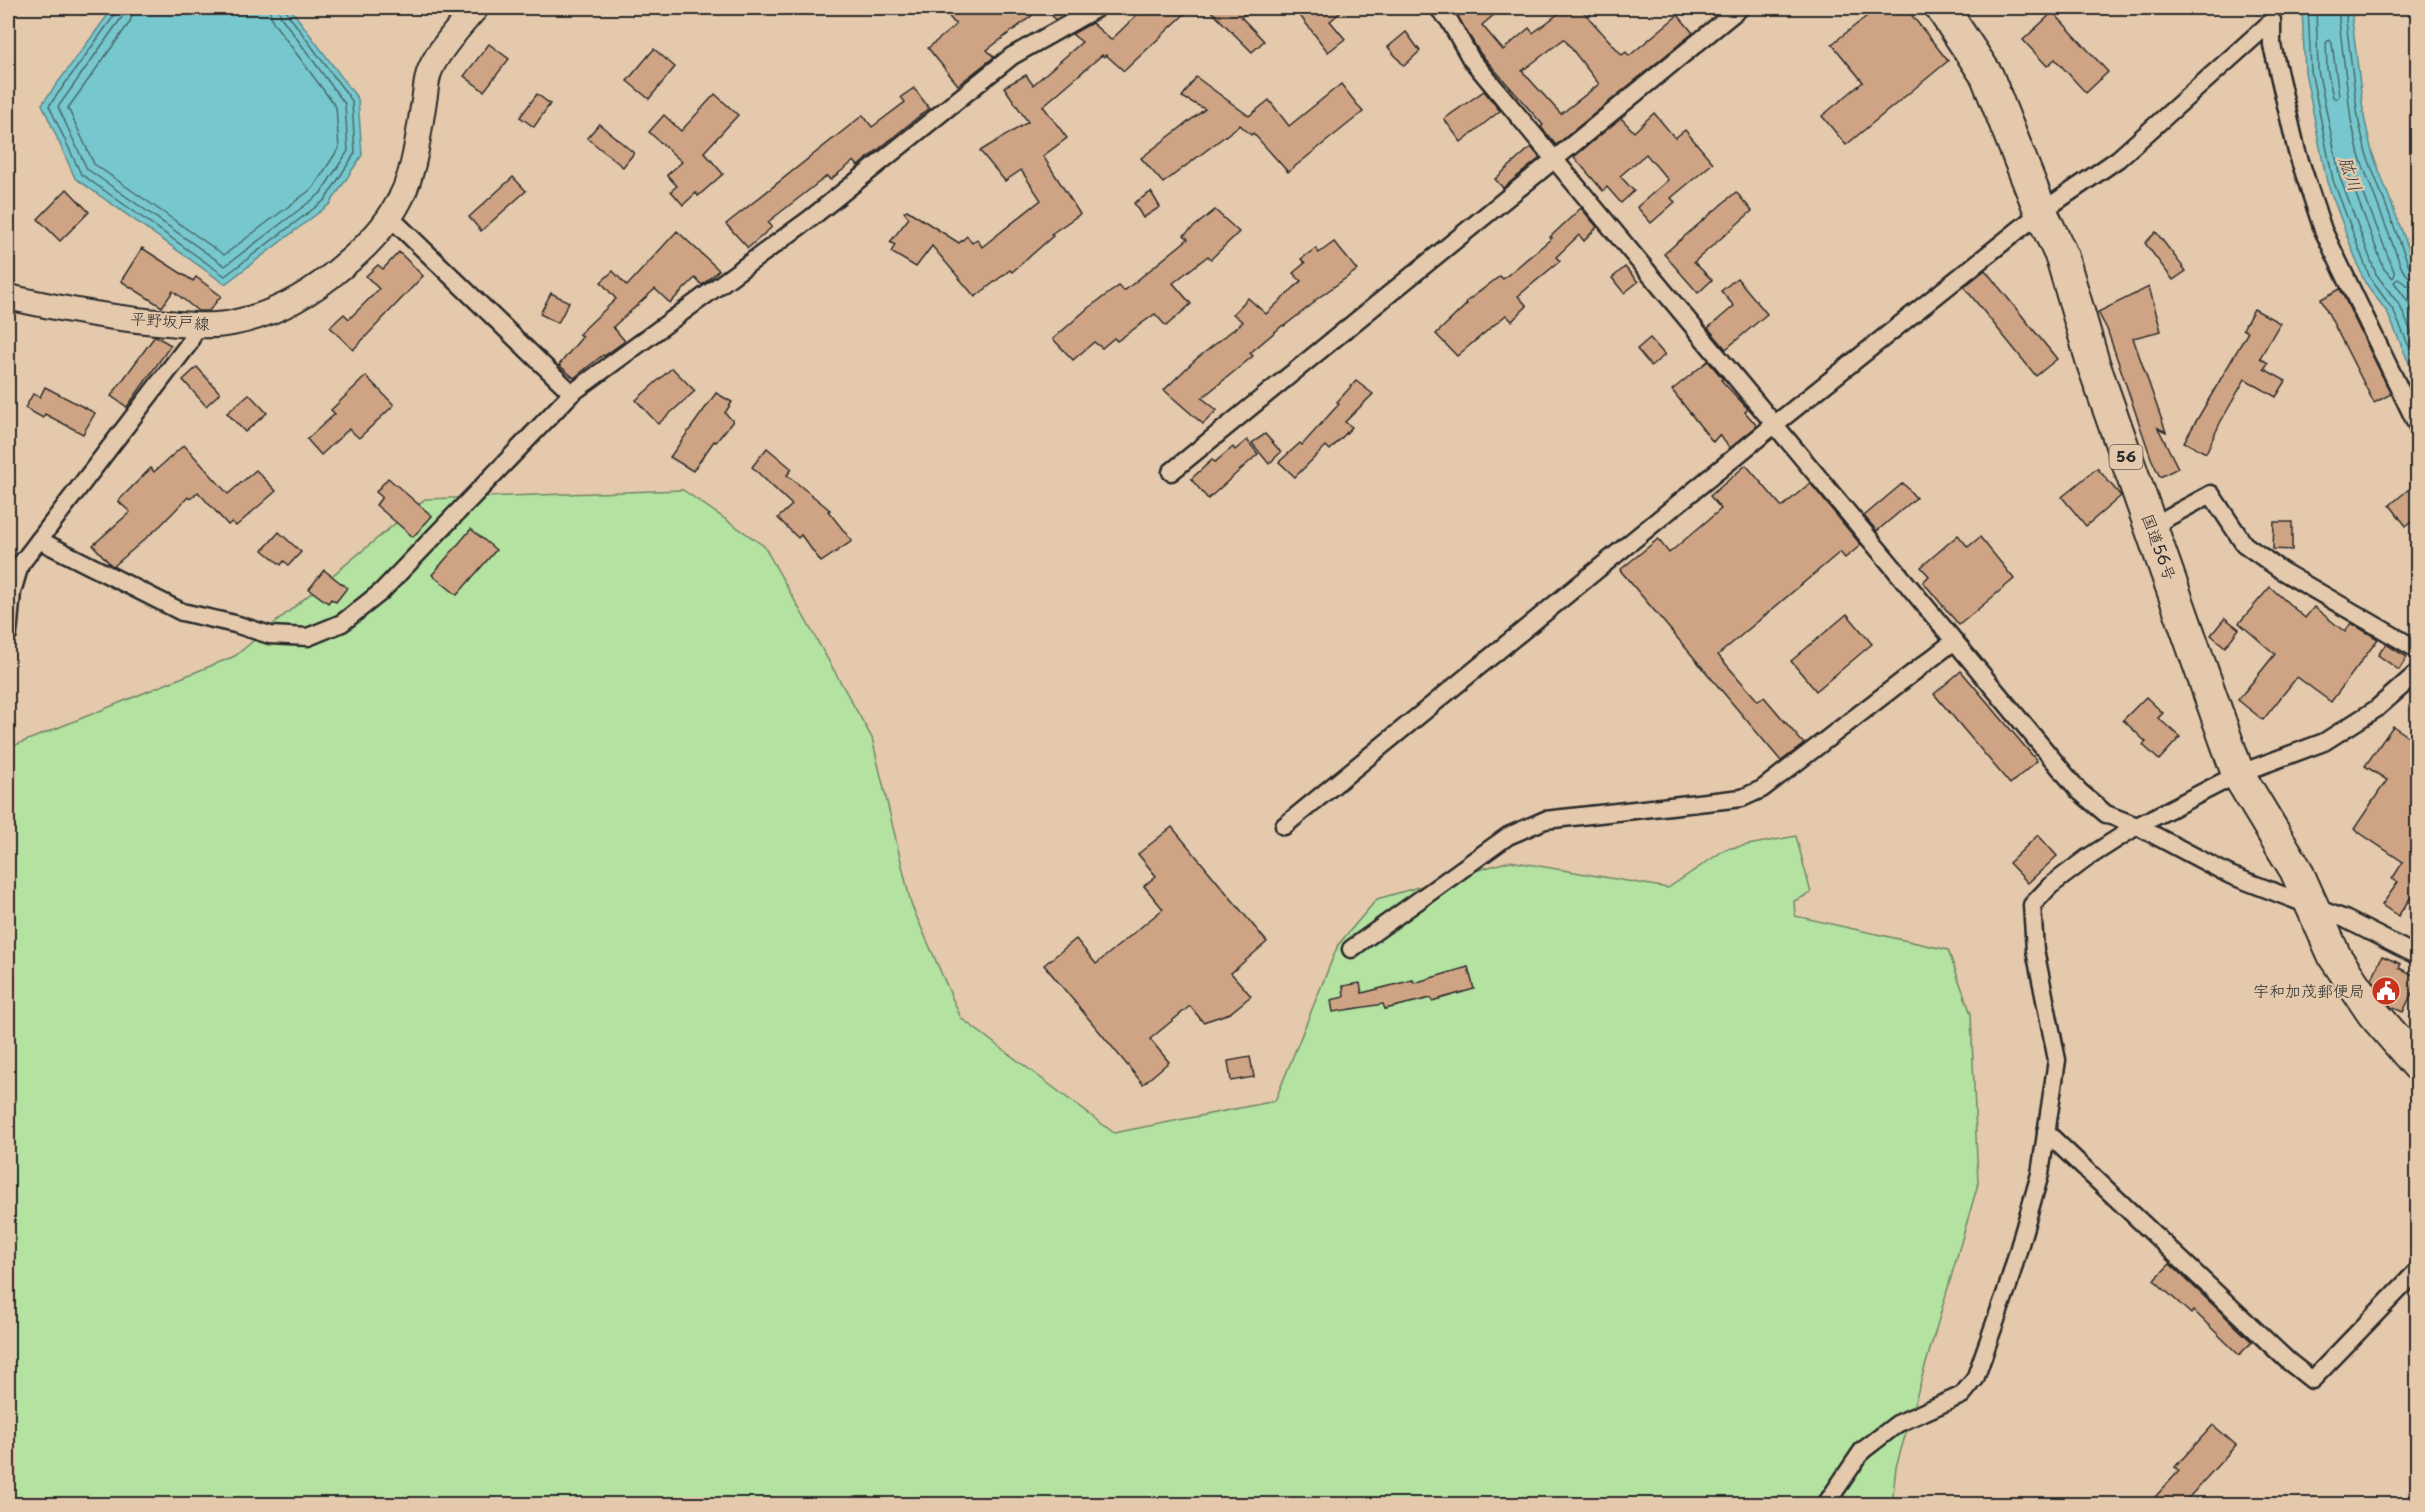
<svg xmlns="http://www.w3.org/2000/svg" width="2425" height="1512" font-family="'Playpen Sans','Klee One',sans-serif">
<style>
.green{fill:#b3e2a1;stroke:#6f8666;stroke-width:1.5}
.water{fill:#77c8ce;stroke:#59898d;stroke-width:1.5}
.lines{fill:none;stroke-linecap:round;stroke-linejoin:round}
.shore{stroke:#496a6c;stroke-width:1.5}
.building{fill:#cfa484;stroke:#2b2b2b;stroke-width:1.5;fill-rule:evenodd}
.street-casing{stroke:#2b2b2b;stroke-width:21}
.secondary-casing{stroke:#2b2b2b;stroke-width:28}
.highway-casing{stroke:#2b2b2b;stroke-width:36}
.street{stroke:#e4c9ac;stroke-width:16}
.secondary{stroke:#e4c9ac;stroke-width:24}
.highway{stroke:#e4c9ac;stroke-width:32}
.labels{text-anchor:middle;stroke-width:4.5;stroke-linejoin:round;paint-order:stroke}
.shield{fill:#e4c9ac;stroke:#625a52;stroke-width:1.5}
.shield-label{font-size:15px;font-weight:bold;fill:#2b2b2b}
.street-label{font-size:16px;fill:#2b2b2b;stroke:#e4c9ac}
.poi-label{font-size:16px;fill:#2b2b2b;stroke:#e4c9ac;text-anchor:end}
.water-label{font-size:18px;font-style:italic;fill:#333b3b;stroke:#e4c9ac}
</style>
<rect width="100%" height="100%" fill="#e4c9ac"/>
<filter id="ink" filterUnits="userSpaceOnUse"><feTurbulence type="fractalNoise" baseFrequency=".0167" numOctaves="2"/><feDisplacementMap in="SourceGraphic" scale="12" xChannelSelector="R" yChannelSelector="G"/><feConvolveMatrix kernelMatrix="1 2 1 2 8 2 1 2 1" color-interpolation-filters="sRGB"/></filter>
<g filter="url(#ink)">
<path class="green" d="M683,490L764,546L872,738L911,904L961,1018L1114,1133L1275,1101L1338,945L1377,899L1510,861L1668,888L1726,849L1796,836L1811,893L1794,901L1795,916L1948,950L1971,1014L1978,1184L1896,1467L1892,1504H8V748L235,656L425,499Z"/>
<g class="water">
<path d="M113,8H290L358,99L362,155L330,204L225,284L75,178L42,104Z"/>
<path d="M2302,8H2353L2352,20L2364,117L2372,152L2417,271V382L2387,312L2364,281L2327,182L2305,72Z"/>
</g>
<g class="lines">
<g class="shore">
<path d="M117,8L116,13L49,106L81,174L225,276L325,200L355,153L352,101L287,13L286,8"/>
<path d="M125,8L122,17L58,107L87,169L225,266L320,194L348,151L345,104L281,17L278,8"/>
<path d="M134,8L130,22L68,108L94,164L224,255L313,188L339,148L336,107L273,22L269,8"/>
<path d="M2308,8L2311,71L2333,180L2370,278L2393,310L2418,367"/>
<path d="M2316,8L2318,70L2340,178L2376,274L2400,306L2418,348"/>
<path d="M2339,8V21L2351,120L2359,155L2402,269L2408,276L2418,278"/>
<path d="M2347,8L2346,21L2358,118L2366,153L2409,266L2418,270"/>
<path d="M2329,40L2332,43L2339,96L2336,99L2333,97L2327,69L2326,43Z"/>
<path d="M2348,162L2352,164L2395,274L2393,278L2384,269L2349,176L2346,165Z"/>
<path d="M2418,287L2407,285L2398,279L2394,282L2408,302L2418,325"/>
</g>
</g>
<g class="building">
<path d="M942,8H1042L987,50L994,57L958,85L928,48L956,25Z"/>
<path d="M1047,8H1073L1075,9L1055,20Z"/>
<path d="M1144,8H1191L1124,71L1106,55L1104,57L1102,55L1043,106L1067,138L1043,156L1080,214L1051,234L1053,236L1012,272L1010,270L975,297L932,246L916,267L891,252L895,245L890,242L909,218L904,212L907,210L959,243L967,236L972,243L977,239L982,247L1041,200L1021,170L1005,181L980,151L1028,122L1004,87L1026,75L1033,85L1082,42L1072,34L1092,23L1111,40Z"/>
<path d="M1208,8H1254L1241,17L1264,41L1252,52Z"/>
<path d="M1294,8H1346L1330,21L1345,39L1328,52Z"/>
<path d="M1452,8H1502L1482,25L1503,50L1529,28L1533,33L1566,8H1580L1622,55L1626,52L1629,56L1678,15L1693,33L1556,145L1541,127L1543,125L1480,53ZM1564,39L1599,84L1561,114L1522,71Z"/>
<path d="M1877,8H1906L1948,61L1846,145L1822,116L1863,82L1832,44Z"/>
<path d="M2053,12L2108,72L2086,93L2055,59L2047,66L2023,40Z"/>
<path d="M1406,32L1420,51L1404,66L1388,47Z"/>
<path d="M489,44L509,59L484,91L464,76Z"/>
<path d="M654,49L675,67L649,99L627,81Z"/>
<path d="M1196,77L1249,116L1269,100L1289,126L1341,84L1363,112L1288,172L1253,133L1251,135L1240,125L1163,183L1141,158L1205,109L1182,97Z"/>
<path d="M914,88L929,108L858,166L854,161L830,180L827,176L768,222L772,227L748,248L726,224L863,115L872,127L905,102L901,97Z"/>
<path d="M1484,91L1500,111L1461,142L1444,119Z"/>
<path d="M537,94L550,104L534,127L520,117Z"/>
<path d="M715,94L738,115L704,152L723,174L698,196L696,193L683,205L671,191L677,186L667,175L682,162L649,132L664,115L681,131Z"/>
<path d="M1654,113L1675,138L1685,130L1713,163L1671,198L1675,202L1651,223L1637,207L1668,180L1646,154L1620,176L1634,191L1621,203L1607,187L1603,191L1574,157L1621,118L1634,132Z"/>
<path d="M599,124L634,153L623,167L587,138Z"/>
<path d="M1531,147L1540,158L1503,188L1495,179Z"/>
<path d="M513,177L526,191L481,231L469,217Z"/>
<path d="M67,189L89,212L60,241L38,219Z"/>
<path d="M1151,192L1160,207L1143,218L1134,203Z"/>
<path d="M1736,192L1752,211L1694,262L1712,280L1698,293L1664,254Z"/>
<path d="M1581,208L1597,227L1584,241L1579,235L1556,257L1560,261L1518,296L1527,306L1512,321L1506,315L1457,356L1436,334L1467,304L1466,302L1500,276L1503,279L1552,238L1550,237Z"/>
<path d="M1215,210L1239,232L1211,259L1208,256L1173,283L1191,304L1166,326L1155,314L1117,341L1114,338L1102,348L1094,342L1073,360L1053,339L1088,308L1119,286L1124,291L1188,239L1184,235Z"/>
<path d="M677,231L719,270L702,285L695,278L670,303L655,289L613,327L625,341L604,356L603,355L574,378L559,365L583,336L579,334L616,299L601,282L613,271L627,286Z"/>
<path d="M2156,232L2186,271L2173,280L2145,243Z"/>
<path d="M1334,242L1357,270L1314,301L1315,302L1284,326L1283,325L1250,353L1253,356L1202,398L1217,410L1203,424L1164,390L1195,360L1243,322L1233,314L1248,298L1266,314L1301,281L1293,273L1305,263L1301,259L1316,248L1319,253Z"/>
<path d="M142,248L193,281L196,277L221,296L209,311H198L173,291L162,307L121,281Z"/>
<path d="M399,252L423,276L353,350L330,327L344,314L349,319L379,289L366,276L378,265L383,269Z"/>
<path d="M1625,267L1638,282L1624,293L1612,278Z"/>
<path d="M1985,270L2057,359L2036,376L1964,287Z"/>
<path d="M1737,278L1767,314L1726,349L1708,328L1734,306L1721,291Z"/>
<path d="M2149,287L2161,331L2133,338L2166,432L2158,428L2178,468L2160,477L2151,458L2107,329L2098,312Z"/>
<path d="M2340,289L2391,394L2374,403L2321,299Z"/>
<path d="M551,293L569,302L558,323L540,314Z"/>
<path d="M2254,309L2280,323L2260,358L2268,363L2264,369L2286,381L2276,397L2245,379L2220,423L2206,453L2184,442L2248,332L2243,329Z"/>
<path d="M155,336L171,345L127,407L111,396Z"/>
<path d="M1650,338L1665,355L1651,366L1637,349Z"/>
<path d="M1708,361L1723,379L1721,380L1748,409L1745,412L1757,426L1730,448L1719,435L1713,442L1672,390Z"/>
<path d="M197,367L220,393L206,406L183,380Z"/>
<path d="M672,368L695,391L658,424L636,400Z"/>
<path d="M366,376L394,405L359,438L349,429L321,455L307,439L335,414L331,410Z"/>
<path d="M1356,381L1373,394L1345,422L1352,427L1330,450L1326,446L1295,477L1279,462L1300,443L1302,445L1339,404L1337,402Z"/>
<path d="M45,387L95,413L83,434L45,414L43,418L25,408L33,394L40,397Z"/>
<path d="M716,393L732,402L725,413L733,421L716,442L714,441L693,471L670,457Z"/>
<path d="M249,394L267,413L245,432L227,413Z"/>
<path d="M1265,434L1281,452L1269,464L1252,443Z"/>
<path d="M1247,440L1258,454L1208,499L1191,479L1212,460L1215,462L1233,447L1235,450Z"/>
<path d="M184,445L228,494L256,470L276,491L236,526L232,522L228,525L198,492L190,499L188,497L161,525L114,566L111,565L93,545L130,512L118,501L151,468L154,472Z"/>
<path d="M767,448L792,469L787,475L830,510L828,511L852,541L821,562L801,535L798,538L778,518L792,505L752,467Z"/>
<path d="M1746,465L1782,507L1810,483L1861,545L1845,558L1840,552L1718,655L1758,701L1764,697L1804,744L1781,761L1620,570L1658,539L1669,553L1721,509L1710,496Z"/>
<path d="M2097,468L2121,496L2086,526L2062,497Z"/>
<path d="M388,478L432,516L413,537L376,505L382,497L376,492Z"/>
<path d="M1903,483L1916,498L1877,531L1864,516Z"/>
<path d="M2409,489L2418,499V517L2406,526L2390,505Z"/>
<path d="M2274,522H2292V550L2273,549Z"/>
<path d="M471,529L496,550L457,595L432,575Z"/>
<path d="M279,532L301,552L289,565L284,561L281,565L263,550Z"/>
<path d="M1958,535L1968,547L1980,537L2014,579L1959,625L1923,582L1929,576L1921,567Z"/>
<path d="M324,570L347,588L336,602L331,599L328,603L309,589Z"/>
<path d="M2270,587L2305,618L2314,607L2345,632L2351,623L2378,639L2331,702L2297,677L2263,720L2238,700L2275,654L2239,623Z"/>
<path d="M1847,614L1872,644L1816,691L1791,661Z"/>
<path d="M2225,618L2239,629L2225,647L2211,635Z"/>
<path d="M2386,644L2407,657L2399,670L2378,655Z"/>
<path d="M1961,671L2037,761L2010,784L1934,694Z"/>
<path d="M2146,697L2163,713L2158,718L2180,737L2159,760L2143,745L2146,742L2123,720Z"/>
<path d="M2393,726L2418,743V887L2398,916L2382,905L2398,882L2392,879L2403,862L2354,829L2387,780L2365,766Z"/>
<path d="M1172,827L1267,942L1231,973L1251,996L1230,1013L1203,1022L1190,1006L1150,1039L1169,1062L1143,1084L1044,965L1076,939L1096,964L1163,909L1144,886L1156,876L1138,854Z"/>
<path d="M2038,835L2057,856L2028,883L2009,863Z"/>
<path d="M2382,956L2401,964L2399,968L2418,977V995L2412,993L2403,1012L2391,1007L2372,979Z"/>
<path d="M1468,967L1474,989L1432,1001L1431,998L1385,1009L1383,1004L1333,1012L1331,1000L1344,997L1343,986L1360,983L1362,993L1413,980L1414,983Z"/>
<path d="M1250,1057L1254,1077L1231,1081L1228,1061Z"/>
<path d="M2170,1264L2252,1342L2239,1355L2194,1311L2191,1314L2154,1280Z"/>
<path d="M2213,1425L2236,1445L2183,1504H2163L2155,1497L2179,1471L2175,1467Z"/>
</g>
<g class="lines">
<g class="street-casing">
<g id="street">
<path d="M1438,8L1449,20L1471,59L2079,791L2106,814L2137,826L2230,875L2345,919L2418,956"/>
<path d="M2272,21V45L2297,152L2323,230L2418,427"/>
<path d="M390,217L572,393"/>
<path d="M1171,472L1740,8"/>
<path d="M2152,526L2211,494L2244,544L2282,571L2418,650"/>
<path d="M39,540L182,612L235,624L270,635L308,637L342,623L381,592L572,393L811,218L1012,56L1097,8"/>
<path d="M8,634L12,592L20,565L188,345L197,325"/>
<path d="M1284,826L1774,425L2041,212L2118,159L2272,21"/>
<path d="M1351,949L1508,836L1545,820L1742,798L1762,789L1953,642"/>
<path d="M2046,1132L2288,1361L2312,1380L2418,1270"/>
<path d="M1826,1504L1862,1451L1897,1424L1962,1395L1975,1379L2008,1286L2040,1174L2057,1060L2035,950L2032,905L2050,886L2087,858L2137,826L2238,774L2324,742L2376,709L2418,672"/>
</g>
</g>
<g class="secondary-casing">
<path id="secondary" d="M8,297C61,309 114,319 168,323C189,325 211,327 232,323C274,315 311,294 343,266C369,245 392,220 405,189C416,162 419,130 424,101C426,91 426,79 430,70C438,50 462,24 476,8"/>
</g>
<g class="highway-casing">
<path id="highway" d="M1942,8L1987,76L2041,212L2062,257L2093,363L2238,774L2296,870L2335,957L2373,1013L2418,1065"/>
</g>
<use href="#street" class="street"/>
<use href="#secondary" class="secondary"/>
<use href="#highway" class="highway"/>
</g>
</g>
<defs>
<g id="civic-disc" transform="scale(1.5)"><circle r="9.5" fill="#c8321e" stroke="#e4c9ac"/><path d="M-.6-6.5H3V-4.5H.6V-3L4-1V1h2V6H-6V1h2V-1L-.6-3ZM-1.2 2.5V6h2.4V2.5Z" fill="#fff"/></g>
</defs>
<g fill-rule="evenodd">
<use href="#civic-disc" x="2386" y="991"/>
</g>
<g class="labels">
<rect class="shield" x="2109.5" y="445" width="33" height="24" rx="4.5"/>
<g class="shield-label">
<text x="2126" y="462">56</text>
</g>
<g class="street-label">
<text transform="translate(170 321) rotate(4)" y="6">平野坂戸線</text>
<text transform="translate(2159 547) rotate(70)" y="6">国道56号</text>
</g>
<g class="poi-label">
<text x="2365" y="997">宇和加茂郵便局</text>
</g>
<g class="water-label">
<text transform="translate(2350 174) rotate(71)" y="6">肱川</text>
</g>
</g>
<rect width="2425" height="1512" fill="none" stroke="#e4c9ac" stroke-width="30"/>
<rect x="15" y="15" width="2395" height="1482" fill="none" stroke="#2b2b2b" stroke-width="2" filter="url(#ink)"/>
</svg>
